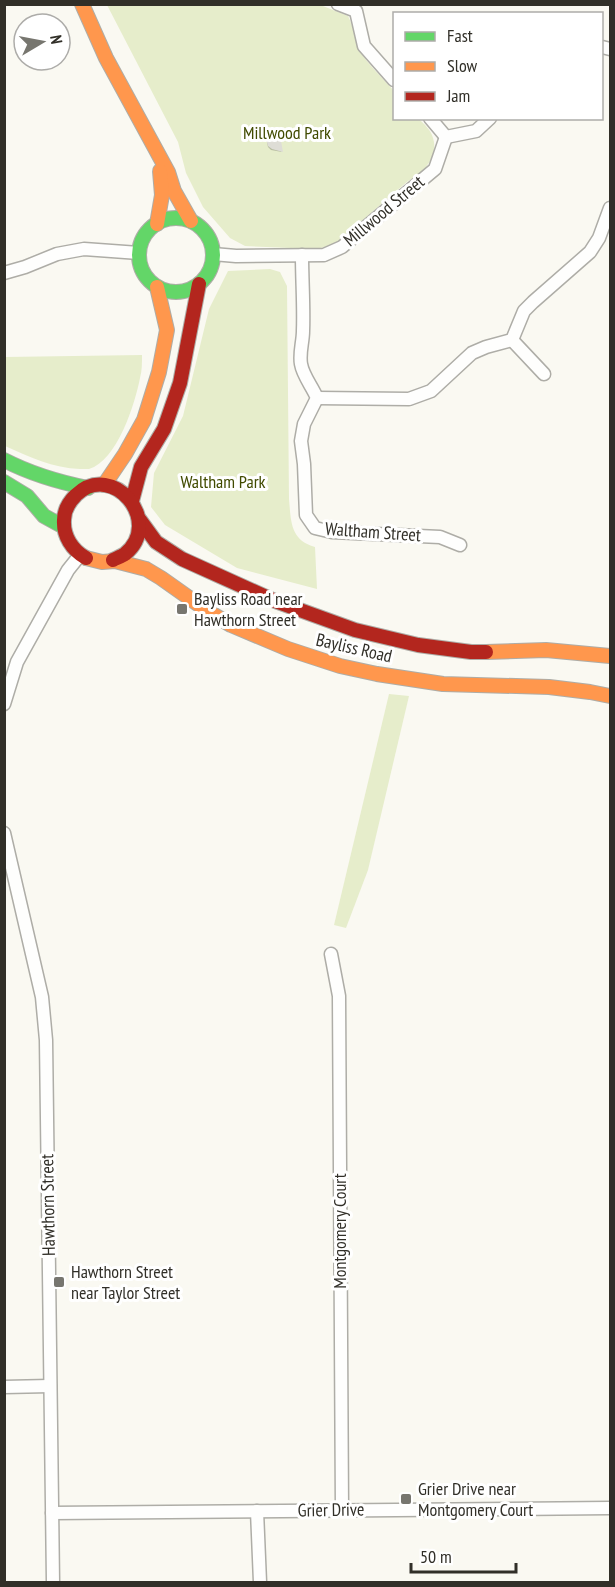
<svg xmlns="http://www.w3.org/2000/svg" width="615" height="1587" font-family="'PT Sans Narrow',sans-serif">
<style>
.green{fill:#e6edcb}
.shadow{fill:#0003}
.building{fill:#deddd6}
.lines{fill:none;stroke-linecap:round;stroke-linejoin:round}
.street-casing{stroke:#aeada7;stroke-width:15}
.fast-casing{stroke:#aeada7;stroke-width:16}
.slow-casing{stroke:#aeada7;stroke-width:16}
.jam-casing{stroke:#aeada7;stroke-width:16}
.street{stroke:#fefefd;stroke-width:12}
.fast{stroke:#63d668;stroke-width:14}
.slow{stroke:#ff974d;stroke-width:14}
.jam{stroke:#b3261e;stroke-width:14}
.poi-dot{fill:#77766f;stroke:#fff;stroke-width:2}
.labels{text-anchor:middle;stroke-width:6;stroke-linejoin:round;paint-order:stroke}
.park-label{font-size:18px;fill:#414b00;stroke:#fff}
.street-label{font-size:18px;fill:#312f28;stroke:#fff}
.poi-label{font-size:18px;fill:#312f28;stroke:#fff;text-anchor:start}
</style>
<rect width="100%" height="100%" fill="#faf9f2"/>
<g class="green">
<path d="M318,4L348,16C354,27 354,39 359,49C365,62 385,80 394,91V118L419,119C424,124 431,130 433,138C439,156 423,174 408,181L336,243L325,247L316,249L245,246L230,238L203,207L186,173L178,142L107,5Z"/>
<path d="M270,269L280,272L287,286L289,499C291,521 290,540 315,547L317,589L237,568L165,525L151,507L154,473L183,416L209,309L228,271Z"/>
<path d="M142,355C142,363 142,371 140,378C135,404 117,461 89,469C88,469 81,469 80,469C53,468 29,457 5,446V357Z"/>
<path d="M389,694L409,696L368,870L346,928L334,925Z"/>
</g>
<path class="shadow" d="M266,138L282,152L271,150L268,147Z"/>
<path class="building" d="M265,135L277,137L281,141L283,152L272,149L268,146Z"/>
<g class="lines">
<g class="street-casing">
<g id="street">
<path d="M338,4L356,11L364,46L394,80"/>
<path d="M602,47L610,49"/>
<path d="M430,118L446,137"/>
<path d="M446,137L476,131L490,118"/>
<path d="M213,254L236,256L324,255L342,247L435,169L446,137"/>
<path d="M302,255C302,281 304,306 303,331C303,342 299,353 301,364C303,376 312,386 317,398L304,424L301,441L304,464L306,515L315,528L332,532L440,537L460,545"/>
<path d="M4,273L25,267L57,254L84,249L139,253"/>
<path d="M512,340L544,374"/>
<path d="M317,398L409,399L431,391L472,353L486,347L512,340L524,311L533,302L590,252L599,238L610,208"/>
<path d="M4,704L17,662L68,570L80,555"/>
<path d="M4,833L42,997L46,1040L53,1582"/>
<path d="M331,954L339,996L342,1510"/>
<path d="M4,1387L50,1386"/>
<path d="M257,1511L260,1582"/>
<path d="M52,1513L610,1508"/>
</g>
</g>
<g class="fast-casing">
<g id="fast">
<circle cx="176" cy="255" r="37"/>
<path d="M4,460C31,474 58,482 88,488"/>
<path d="M4,482L27,496L44,516L64,527"/>
</g>
</g>
<g class="slow-casing">
<g id="slow">
<path d="M82,4L106,58L168,172L174,191L191,221"/>
<path d="M157,224L162,195L160,171"/>
<path d="M104,485L125,454L144,420L159,372L167,330L157,287"/>
<path d="M86,558L102,562L115,561L146,569L161,578L209,612L231,625L288,649L340,666L377,674L443,684L549,687L590,692L610,696"/>
<path d="M486,652L546,650L610,656"/>
</g>
</g>
<g class="jam-casing">
<g id="jam">
<path d="M132,501L141,467L164,429L180,383L199,284"/>
<path d="M140,520L156,542L182,559L275,601L355,630L418,645L471,652H486"/>
<path d="M86,558C72,550 63,536 64,520C64,510 69,502 76,495C113,460 164,522 125,554C122,556 117,558 113,560"/>
</g>
</g>
<use href="#street" class="street"/>
<use href="#fast" class="fast"/>
<use href="#slow" class="slow"/>
<use href="#jam" class="jam"/>
</g>
<g class="poi-dot">
<rect x="176" y="603" width="12" height="12" rx="3"/>
<rect x="53" y="1276" width="12" height="12" rx="3"/>
<rect x="400" y="1493" width="12" height="12" rx="3"/>
</g>
<g class="labels">
<g class="park-label">
<text x="287" y="139">Millwood Park</text>
<text x="223" y="488">Waltham Park</text>
</g>
<g class="street-label">
<text transform="translate(384 211) rotate(-40)" y="6">Millwood Street</text>
<text transform="translate(373 532) rotate(4)" y="6">Waltham Street</text>
<text transform="translate(354 648) rotate(13)" y="6">Bayliss Road</text>
<text transform="translate(48 1205) rotate(-91)" y="6">Hawthorn Street</text>
<text transform="translate(340 1231) rotate(-90)" y="6">Montgomery Court</text>
<text transform="translate(331 1510) rotate(-1)" y="6">Grier Drive</text>
</g>
<g class="poi-label">
<text x="194" y="605">Bayliss Road near<tspan x="194" dy="21">Hawthorn Street</tspan></text>
<text x="71" y="1278">Hawthorn Street<tspan x="71" dy="21">near Taylor Street</tspan></text>
<text x="418" y="1495">Grier Drive near<tspan x="418" dy="21">Montgomery Court</tspan></text>
</g>
</g>
<rect width="615" height="1587" fill="none" stroke="#312f28" stroke-width="12"/>
<rect x="393" y="12" width="210" height="108" fill="#ffffff" stroke="#adaca9" stroke-width="1.5"/>
<rect x="405" y="32" width="30" height="9" fill="#63d668" stroke="#adaca9" stroke-width="1.5"/>
<text x="447" y="42" font-size="18" fill="#312f28">Fast</text>
<rect x="405" y="62" width="30" height="9" fill="#ff974d" stroke="#adaca9" stroke-width="1.5"/>
<text x="447" y="72" font-size="18" fill="#312f28">Slow</text>
<rect x="405" y="92" width="30" height="9" fill="#b3261e" stroke="#adaca9" stroke-width="1.5"/>
<text x="447" y="102" font-size="18" fill="#312f28">Jam</text>
<g transform="translate(42 42) rotate(80)"><circle r="28" fill="#ffffff" stroke="#adaca9" stroke-width="1.5"/>
<path d="M0-4.5L10 22L0 15L-10 22Z" fill="#77766f"/>
<text y="-9" font-size="16" font-weight="bold" text-anchor="middle" fill="#312f28">N</text>
</g>
<path d="M411 1563v9h105v-9" fill="none" stroke="#312f28" stroke-width="3"/>
<text x="420" y="1563" font-size="18" fill="#312f28" stroke="#ffffff" stroke-width="4.5" paint-order="stroke">50 m</text>
</svg>
